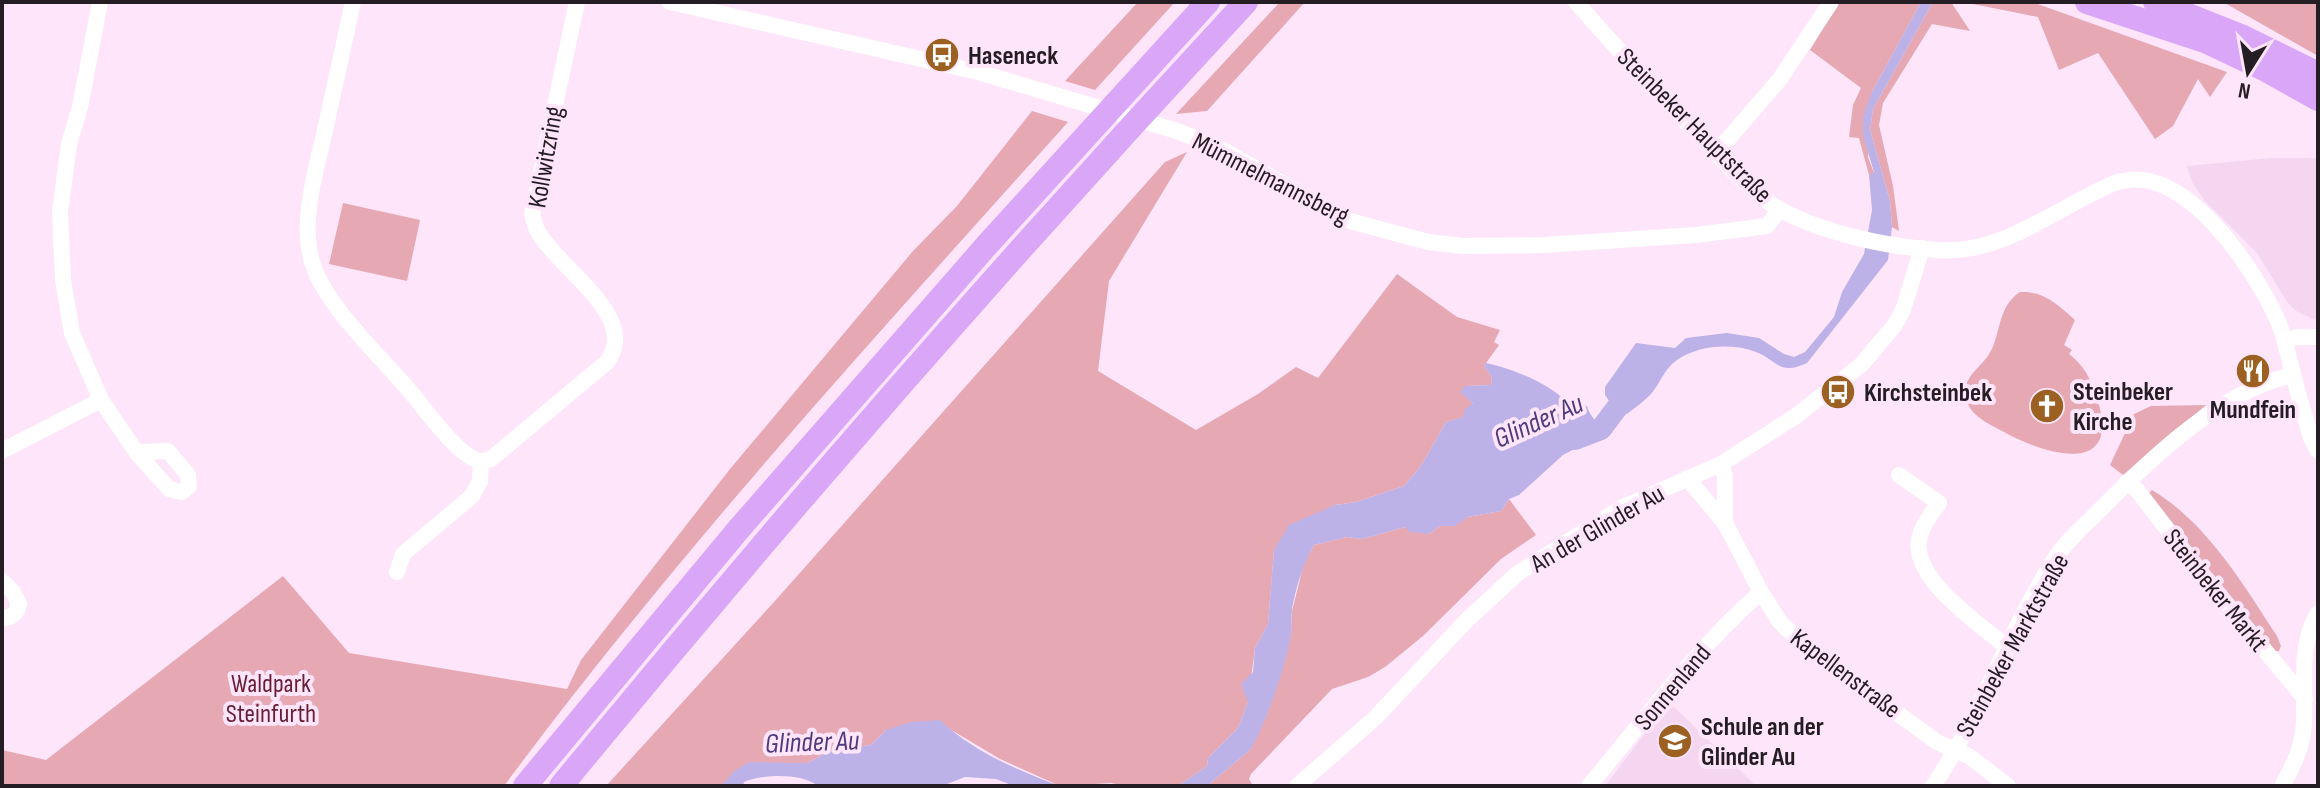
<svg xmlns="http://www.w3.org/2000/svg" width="2320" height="788" font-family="'Sofia Sans Condensed',sans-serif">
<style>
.built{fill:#f5d6f1}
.green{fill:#e6a8b3}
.water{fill:#bcb2e8}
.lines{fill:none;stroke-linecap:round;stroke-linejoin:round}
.river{stroke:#bcb2e8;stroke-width:22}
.minor{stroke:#fff;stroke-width:16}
.highway{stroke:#d9a6f8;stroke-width:24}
.labels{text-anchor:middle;stroke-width:8;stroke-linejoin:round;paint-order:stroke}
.poi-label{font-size:26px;font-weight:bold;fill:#251d24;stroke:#fee5fa;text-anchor:start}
.street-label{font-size:26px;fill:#251d24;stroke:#fee5fa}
.park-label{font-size:26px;fill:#681e33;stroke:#fee5fa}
.water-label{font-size:28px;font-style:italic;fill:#4d3b7d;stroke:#fee5fa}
</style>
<rect width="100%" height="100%" fill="#fee5fa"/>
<g class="built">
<path d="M2270,158H2318V317L2315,320L2296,311L2287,302L2257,253L2205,201L2193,184L2187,166Z"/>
<path d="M1669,702L1751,781L1755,786H1605Z"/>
</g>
<g class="green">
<path d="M1138,2H1175L1095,90L1065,81Z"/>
<path d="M1280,2H1305L1207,111L1176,114Z"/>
<path d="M1839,2H1921L1872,92L1868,157L1874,173L1869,175L1859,138L1849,137L1853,105L1861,88L1810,50Z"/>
<path d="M1933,2H1951L1970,31L1932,24L1883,103L1879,125L1893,186L1899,231L1892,227L1890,201L1870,130L1873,109Z"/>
<path d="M1963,2H2032L2227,72L2210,97L2198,79L2173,126L2155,139L2098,53L2059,70L2038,17Z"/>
<path d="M2223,2H2318V56Z"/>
<path d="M1032,111L1068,122C874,338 677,553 504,786H2V750L46,760L283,576L349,653L567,689L581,660L730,469L913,251L957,206Z"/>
<path d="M1187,152L1109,281L1098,371L1196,430L1258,394L1296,367L1318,378L1397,274L1457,317L1500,330L1494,342L1499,345L1484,366L1492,377L1491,385L1466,386L1461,391L1473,403L1464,417L1446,422L1421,466L1404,486L1356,502L1335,505L1274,551L1268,624L1255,648L1248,702L1238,728L1208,758L1207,766L1178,786H1125L1111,783L1060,786L1000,759L948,728L886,730L871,745L832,750L807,763L788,765L721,786H606L774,602L1165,162Z"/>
<path d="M343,203L420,220L407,281L329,264Z"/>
<path d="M2020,292C2044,291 2058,305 2075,320L2064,345L2072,350L2069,354C2087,368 2093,384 2099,405C2119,479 2039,452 2004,432C1993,426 1977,419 1970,408C1967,403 1965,396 1965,391C1966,376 1980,367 1988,356C2002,335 1996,308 2020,292Z"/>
<path d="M2206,405L2123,475L2110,465L2134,414L2151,406Z"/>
<path d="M2152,490C2207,523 2243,584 2277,636L2281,646L2279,651H2274L2147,495Z"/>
<path d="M1509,499L1536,535L1501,559L1423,636L1385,667L1368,677L1332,689L1251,774L1249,779L1253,786H1207L1250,750L1267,714L1291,634L1292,611L1304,563L1314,545L1347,537L1362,539L1405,527L1429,534L1440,526L1455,525L1468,517L1501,511Z"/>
</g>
<g class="water">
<path d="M1921,2H1933L1873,109L1870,130L1890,201L1892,227L1888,260L1807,363C1778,376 1779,361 1756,352C1732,343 1699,345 1677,360C1664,369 1661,382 1651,394C1644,401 1635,408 1627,414L1621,412L1618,414L1605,395V387L1636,343L1675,348L1686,338L1727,333L1759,338L1784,354L1794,357L1805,352L1834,317L1842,292L1864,254L1872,210L1869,175L1874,172L1863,136V116L1872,92Z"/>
<path d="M1486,363C1514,369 1551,384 1571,406L1578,403L1587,406C1590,417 1599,423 1603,434L1563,455L1519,495L1509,499L1501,511L1468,517L1455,526H1440L1429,534L1410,532L1405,527L1362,539L1347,537L1314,545C1303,564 1296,587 1292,609C1291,617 1292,626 1291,634C1287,663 1265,726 1250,750L1207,786H1178L1207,766L1208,758L1238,728L1248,702L1241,684L1253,672L1255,648L1268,624L1274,550L1289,525L1335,505L1356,502L1404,486L1421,466L1446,422L1463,417L1465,409L1473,403L1460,392L1465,386L1491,385L1492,377L1484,366Z"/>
<path d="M940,720C972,751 1019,771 1060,786H1014L996,779L965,777L942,786H818C802,773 763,774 744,782L743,786H721L734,771L749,762L807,763L832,750L871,745L886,730L911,722Z"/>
</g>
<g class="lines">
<path class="river" d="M1575,439L1601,429L1631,389"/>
<g class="minor">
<path d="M100,2L80,107L69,144L60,212L63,280L72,333L101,400L137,453L169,489L182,492L189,486L188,475L168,451L137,452"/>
<path d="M353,2C344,42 336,81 327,121C318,165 298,221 313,265C327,307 380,356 409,390C424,408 460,459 481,461"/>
<path d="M670,2L978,72L1177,131L1221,149L1350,221L1428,242L1463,246L1544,245L1696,235L1767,226L1780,209"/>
<path d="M1576,2C1617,49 1660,95 1703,140C1727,164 1750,192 1779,209C1822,233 1887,247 1937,250C2002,255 2053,210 2110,185C2180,153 2254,268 2278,321C2285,338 2288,356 2293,374C2298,395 2305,416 2311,438L2318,451"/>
<path d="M1716,153L1780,79L1831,2"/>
<path d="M2285,341L2297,337H2318"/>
<path d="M2,451L101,400"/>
<path d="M1721,464L1725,477V523"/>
<path d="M1899,475L1939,503C1932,513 1923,524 1920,535C1907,577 1980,624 2008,648"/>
<path d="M1687,478L1725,523L1761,592L1780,622L1809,650L1839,671L1937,742L1969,756L2008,786"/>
<path d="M2127,482L2137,490L2198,569L2305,699"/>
<path d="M397,572L403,554L472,496L480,481L481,461L491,459L607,362C641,317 559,269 538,232C535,227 534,220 532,214L577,2"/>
<path d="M2,581L13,592L19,604C17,614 12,618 2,618"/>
<path d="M1297,786L1375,718L1467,620L1518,573L1623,507L1721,464L1796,416L1861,365L1894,326L1903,310L1922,248"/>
<path d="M1589,786C1644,720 1696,649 1761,592"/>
<path d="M1933,786C1981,715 2008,632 2054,560C2066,541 2084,526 2100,510C2149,460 2223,389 2293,375"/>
<path d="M2282,786C2292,769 2300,752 2303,733C2308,695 2296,647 2318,613"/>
</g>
<g class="highway">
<path d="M2087,2L2205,41L2266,70L2318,99"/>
<path d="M2155,2L2243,37L2318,74"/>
<path d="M525,786L738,530L987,245L1208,2"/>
<path d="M561,786C781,518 1010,256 1246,2"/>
</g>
</g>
<defs>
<g id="bus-disc" transform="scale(1.8)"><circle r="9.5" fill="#9c6122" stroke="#fee5fa"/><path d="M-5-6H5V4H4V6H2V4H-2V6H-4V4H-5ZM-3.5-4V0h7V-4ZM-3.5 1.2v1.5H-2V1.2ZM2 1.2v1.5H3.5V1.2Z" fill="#fff"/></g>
<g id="restaurant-disc" transform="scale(1.8)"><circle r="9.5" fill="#9c6122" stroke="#fee5fa"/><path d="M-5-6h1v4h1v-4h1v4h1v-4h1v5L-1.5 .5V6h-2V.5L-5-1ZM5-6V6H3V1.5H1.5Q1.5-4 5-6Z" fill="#fff"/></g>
<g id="church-disc" transform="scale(1.8)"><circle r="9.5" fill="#9c6122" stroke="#fee5fa"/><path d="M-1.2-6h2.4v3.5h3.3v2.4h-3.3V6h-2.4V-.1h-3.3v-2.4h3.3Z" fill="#fff"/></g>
<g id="school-disc" transform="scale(1.8)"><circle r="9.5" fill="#9c6122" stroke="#fee5fa"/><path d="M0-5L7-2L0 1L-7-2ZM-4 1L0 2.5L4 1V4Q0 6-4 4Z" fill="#fff"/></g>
</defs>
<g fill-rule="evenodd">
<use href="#bus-disc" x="942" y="55"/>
<use href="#restaurant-disc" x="2253" y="371"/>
<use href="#bus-disc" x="1838" y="392"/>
<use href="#church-disc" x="2047" y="406"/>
<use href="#school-disc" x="1675" y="741"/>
</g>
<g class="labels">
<g class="poi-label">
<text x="968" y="64">Haseneck</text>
<text x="2073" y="400">Steinbeker<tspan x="2073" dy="30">Kirche</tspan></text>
<text x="1864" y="401">Kirchsteinbek</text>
<text x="2253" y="418" text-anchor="middle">Mundfein</text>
<text x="1701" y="735">Schule an der<tspan x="1701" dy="30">Glinder Au</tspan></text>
</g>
<g class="street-label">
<text transform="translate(1695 125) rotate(45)" y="9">Steinbeker Hauptstraße</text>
<text transform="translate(545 157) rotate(-80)" y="9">Kollwitzring</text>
<text transform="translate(1271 178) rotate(27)" y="9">Mümmelmannsberg</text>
<text transform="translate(1597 528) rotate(-30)" y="9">An der Glinder Au</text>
<text transform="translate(2216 590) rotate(51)" y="9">Steinbeker Markt</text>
<text transform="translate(2012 645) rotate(-61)" y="9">Steinbeker Marktstraße</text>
<text transform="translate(1846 673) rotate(37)" y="9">Kapellenstraße</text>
<text transform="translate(1672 687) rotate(-50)" y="9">Sonnenland</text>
</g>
<g class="park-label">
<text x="271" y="692">Waldpark<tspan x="271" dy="30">Steinfurth</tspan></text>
</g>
<g class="water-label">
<text transform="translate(1538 420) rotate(-24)" y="10">Glinder Au</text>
<text transform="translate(812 741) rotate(-2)" y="10">Glinder Au</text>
</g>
</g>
<rect width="2320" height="788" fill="none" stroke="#251d24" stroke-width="8"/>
<g transform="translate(2248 72) rotate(191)" stroke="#fee5fa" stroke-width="6" paint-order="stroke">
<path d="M0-6L14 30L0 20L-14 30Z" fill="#251d24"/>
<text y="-12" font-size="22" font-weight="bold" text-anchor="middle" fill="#251d24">N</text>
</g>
</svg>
